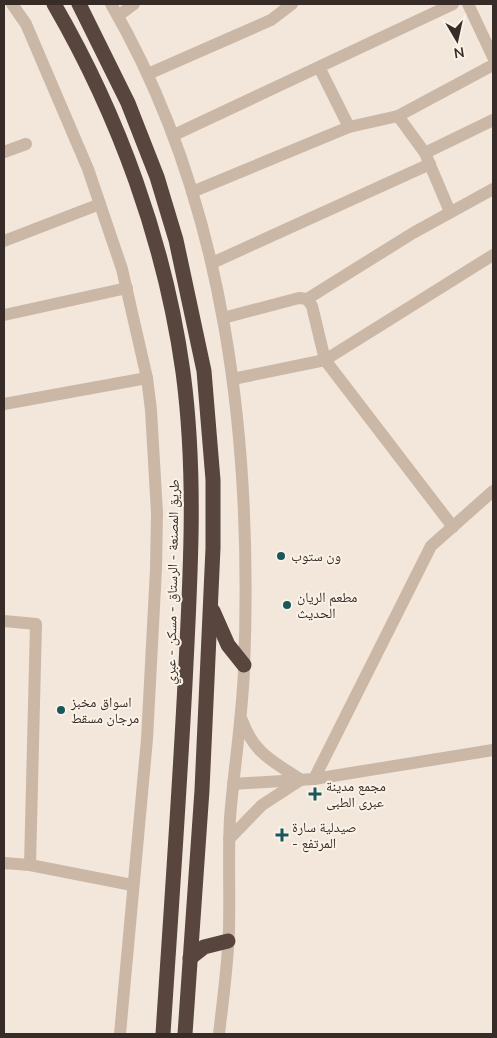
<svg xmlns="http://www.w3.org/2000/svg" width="497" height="1038" font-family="'Nunito Sans','Noto Naskh Arabic',sans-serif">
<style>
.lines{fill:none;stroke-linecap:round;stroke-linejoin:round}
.minor{stroke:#cbb7a6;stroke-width:12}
.highway{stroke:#58463e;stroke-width:15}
.poi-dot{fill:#1b575a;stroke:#faf1e7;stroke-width:2}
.labels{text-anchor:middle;stroke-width:4;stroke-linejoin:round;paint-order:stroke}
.poi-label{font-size:14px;fill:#372c27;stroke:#faf1e7;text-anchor:start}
.street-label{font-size:14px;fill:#372c27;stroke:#faf1e7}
</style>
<rect width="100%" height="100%" fill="#f3e7db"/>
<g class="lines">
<g class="minor">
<path d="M12,4L26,24L88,169L122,269L147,378L151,410L157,513L156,569L147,739L120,1034"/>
<path d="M111,4C227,204 253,443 244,670C242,719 234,768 230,818C228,855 230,892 229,929C228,964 223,999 219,1034"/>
<path d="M468,4L493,57"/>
<path d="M118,16L134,4"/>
<path d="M319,67L349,127"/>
<path d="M148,74L271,20L292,4"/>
<path d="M398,116L493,65"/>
<path d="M174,135L453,4"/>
<path d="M4,152L26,144"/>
<path d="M425,153L493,120"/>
<path d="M192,192L349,127L398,116L425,153L450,212"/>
<path d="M4,241L100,204"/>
<path d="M212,263L430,164"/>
<path d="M307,299L413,233L493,189"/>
<path d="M4,315L127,288"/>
<path d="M223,318L299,298L307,299L312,306L325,360L453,527"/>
<path d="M233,379L325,360L493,255"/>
<path d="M4,404L147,378"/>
<path d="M4,621L36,624L30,865"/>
<path d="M242,720C254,754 273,761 301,780"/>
<path d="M314,779L431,546L493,491"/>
<path d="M233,784L314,779L493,750"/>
<path d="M229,839L262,805L299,781"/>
<path d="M4,863L30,865L132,885"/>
</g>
<g class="highway">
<path d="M54,4C119,116 165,243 183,372C196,469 191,566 186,664C180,787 171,911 163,1034"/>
<path d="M79,4L128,103L157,177L176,240L204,371L213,480V548L202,790L185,1034"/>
<path d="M213,611L228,645L244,665"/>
<path d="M190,958L204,947L228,941"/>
</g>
</g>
<g class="poi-dot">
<circle cx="281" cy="556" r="5"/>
<circle cx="287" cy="605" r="5"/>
<circle cx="61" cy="710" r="5"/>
<path d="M312.5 786.5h5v5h5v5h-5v5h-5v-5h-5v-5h5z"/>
<path d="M279.5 827.5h5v5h5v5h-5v5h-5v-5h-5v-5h5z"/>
</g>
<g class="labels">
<g class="poi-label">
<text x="291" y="561">ون ستوب</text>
<text x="297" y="602">مطعم الريان<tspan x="297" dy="16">الحديث</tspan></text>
<text x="71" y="707">اسواق مخبز<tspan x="71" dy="16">مرجان مسقط</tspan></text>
<text x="326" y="791">مجمع مدينة<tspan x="326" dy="16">عبرى الطبى</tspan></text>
<text x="292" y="832">صيدلية سارة<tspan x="292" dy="16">- المرتفع</tspan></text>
</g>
<g class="street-label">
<text transform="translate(172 582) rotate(-89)" y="5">طريق المصنعة - الرستاق - مسكن - عبري</text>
</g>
</g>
<rect width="497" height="1038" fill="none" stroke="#372c27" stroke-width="10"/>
<g transform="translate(457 40) rotate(171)" stroke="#faf1e7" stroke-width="4" paint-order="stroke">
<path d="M0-4L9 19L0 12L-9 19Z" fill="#372c27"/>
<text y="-8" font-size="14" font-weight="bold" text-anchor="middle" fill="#372c27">N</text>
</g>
</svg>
